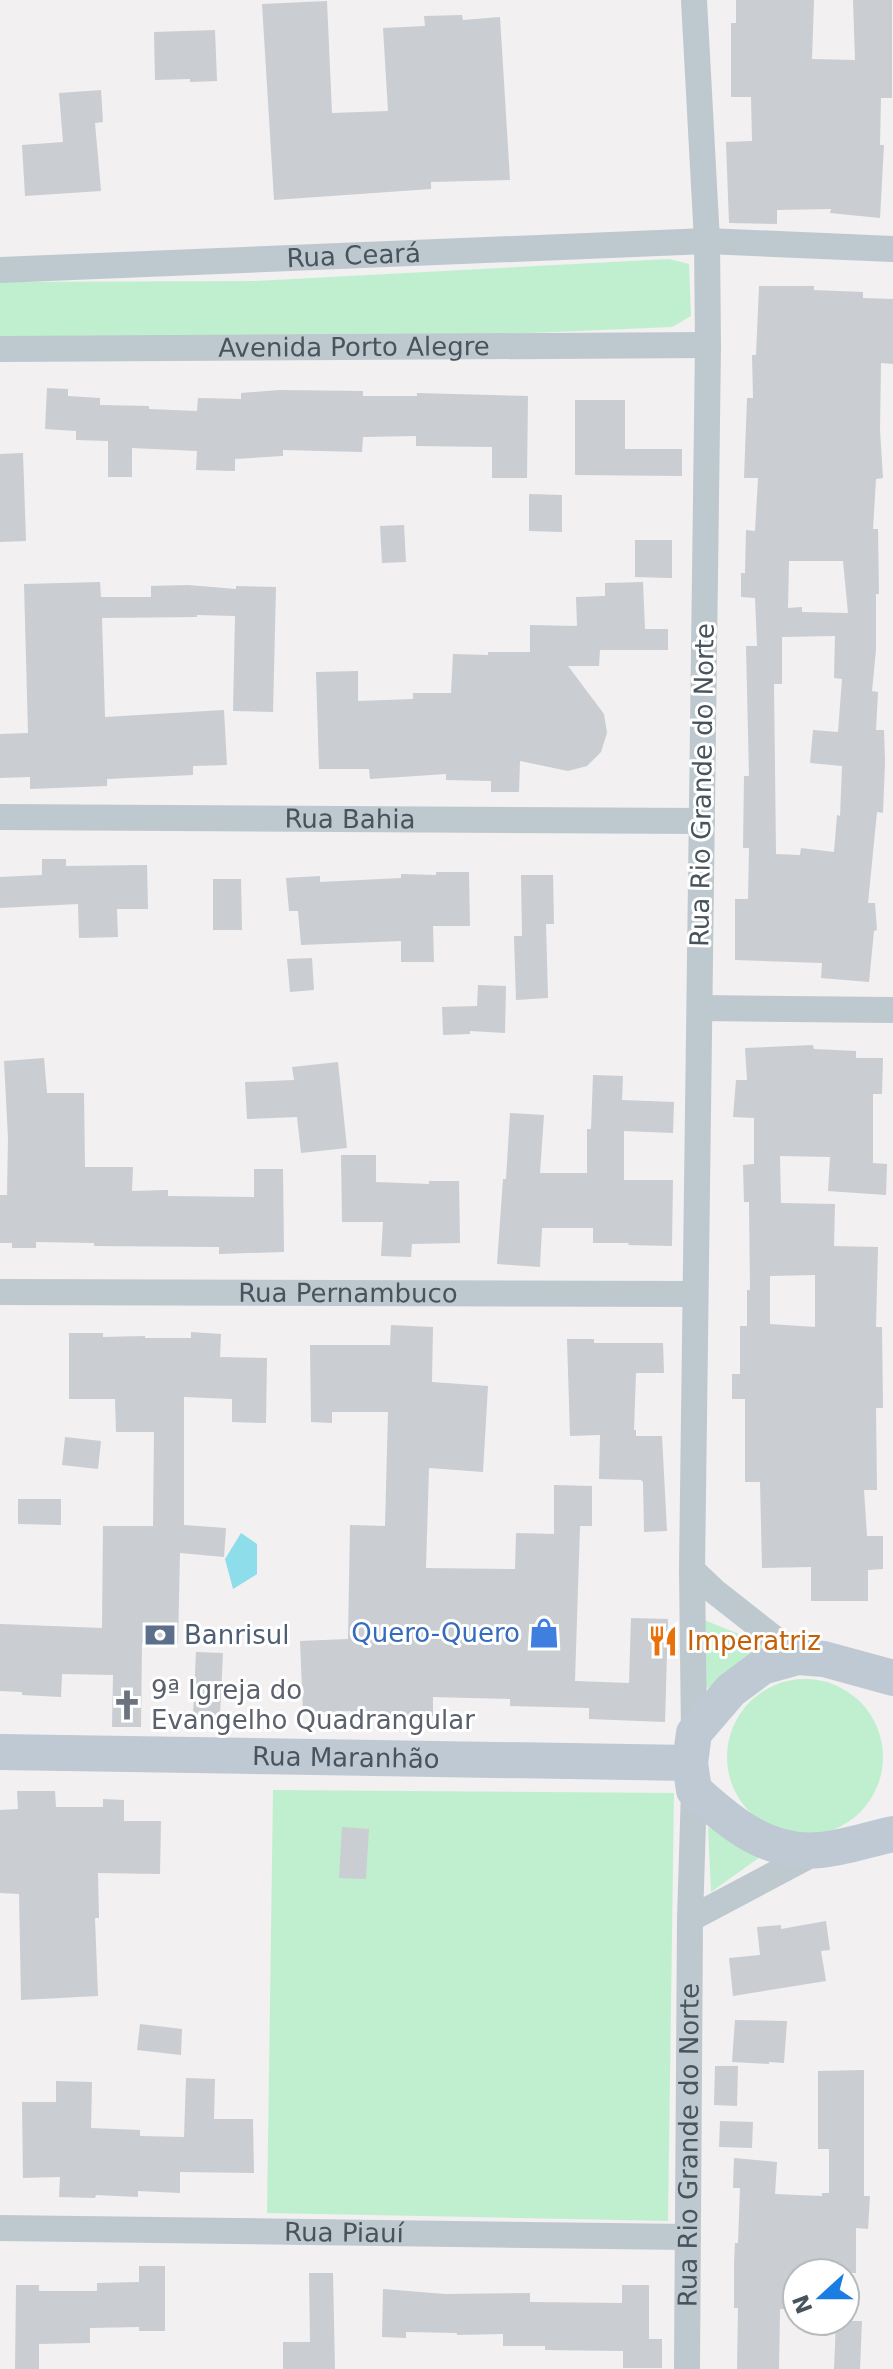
<svg xmlns="http://www.w3.org/2000/svg" width="893" height="2369" font-family="'DejaVu Sans',sans-serif">
<style>
.green{fill:#c0efcf}
.water{fill:#8dddeb}
.building{fill:#cacdd2;fill-rule:evenodd}
.lines{fill:none;stroke-linecap:round;stroke-linejoin:round}
.street{stroke:#bec8cf;stroke-width:26}
.secondary{stroke:#bec9d3;stroke-width:36}
.labels{text-anchor:middle;stroke-width:6;stroke-linejoin:round;paint-order:stroke}
.street-label{font-size:26px;fill:#48545d;stroke:#fff}
.shop-label{font-size:26px;fill:#366cbe;stroke:#fff;text-anchor:end}
.service-label{font-size:26px;fill:#4e5e75;stroke:#fff;text-anchor:start}
.food-label{font-size:26px;fill:#c56008;stroke:#fff;text-anchor:start}
.worship-label{font-size:26px;fill:#5b616d;stroke:#fff;text-anchor:start}
</style>
<rect width="100%" height="100%" fill="#f2f0f0"/>
<g class="green">
<path d="M669,259L689,264L691,316L672,327L459,336L0,337V282L255,281Z"/>
<path d="M704,1620L774,1648L703,1691Z"/>
<circle cx="805" cy="1757" r="78"/>
<path d="M273,1790L674,1793L668,2221L267,2213Z"/>
<path d="M708,1827L767,1852L711,1892V1891Z"/>
</g>
<path class="water" d="M241,1533L257,1544V1574L233,1589L225,1559Z"/>
<g class="building">
<path d="M736,0H814L812,59L855,60L853,0H892V98H881L880,145H884L880,218L830,213L831,209L777,210V224L729,223L726,142L752,141L751,97H731V23H736Z"/>
<path d="M327,1L332,113L388,111L383,28L425,26L424,16L462,15L463,20L500,17L510,180L431,182V189L274,200L262,4Z"/>
<path d="M215,30L217,81L190,82V79L155,80L154,32Z"/>
<path d="M101,90L103,122L95,123L101,191L25,196L22,145L63,142L59,93Z"/>
<path d="M759,286H814V290L863,292V298L893,299V364L881,363L880,430L883,478L876,479L873,529H878L879,594H876V650L872,691L878,692L876,730H884L885,762L883,813L877,812L868,903H875L877,930L874,931L869,982L821,978L822,963L735,960V899H748L749,848H743L744,776H749L746,646H757L755,598L741,597V573H745L746,530L755,531L758,478H744L747,398H753L752,355H756ZM789,561H843L848,613L802,612V607L788,608ZM835,636L834,678L842,679L838,732L813,730L810,763L842,766L840,816L837,815L834,852L801,848L800,855L776,854L774,684H782V637Z"/>
<path d="M47,388L68,389V396L100,398V405L149,406V409L197,411L198,398L241,399V393L279,390L363,391V396H417V393L528,396L527,478H492V447L416,446V436L363,437L362,452L283,450V456L235,459V471L196,470L197,451L132,448V477H108V441L76,440V431L45,429Z"/>
<path d="M575,400H625V449H682V476L575,475Z"/>
<path d="M23,453L26,541L0,542V454Z"/>
<path d="M529,494L562,495V532L529,531Z"/>
<path d="M404,525L406,562L382,563L380,526Z"/>
<path d="M635,540H672V578L635,577Z"/>
<path d="M100,582L101,597H151V586L188,585L236,589V586L276,587L273,712L233,711L235,616L197,615V617L102,618L105,717L224,710L227,765L193,766V775L107,779V786L30,789V777L0,778V734L28,733L24,584Z"/>
<path d="M643,582L645,629H668V650H600L599,666H568L604,714L607,733L601,752L587,766L568,771L520,761L519,792H491V781L446,780V774L370,779L369,769H319L316,672L358,671V701L413,699V693H451L453,654L488,655V652H530V625L577,626L576,597L605,596V583Z"/>
<path d="M42,859H66V866L147,865L148,909H117L118,937L79,938L78,904L0,908V877L42,875Z"/>
<path d="M436,872H469L470,926H433L434,962H401V941L301,945L298,911H289L286,878L320,876V882L401,878V874L436,875Z"/>
<path d="M521,875H553L554,924H546L548,998L516,1000L514,936H522Z"/>
<path d="M213,879H241L242,930H213Z"/>
<path d="M312,958L314,990L290,992L287,959Z"/>
<path d="M478,985L506,986L505,1033L470,1031V1034L443,1035L442,1007L477,1006Z"/>
<path d="M813,1045L814,1049L856,1051V1058H883L882,1094H873V1163L887,1164L886,1195L828,1191L830,1157L780,1156L781,1203L835,1204L834,1246L878,1247L876,1327H882L883,1408H876L877,1490H864L867,1536H883V1569L868,1570V1601H811V1567L762,1568L760,1482H745V1399H732V1374H740V1326H747V1290H750L749,1202H744L743,1165L754,1164V1118L733,1117L736,1080H747L745,1048ZM815,1275V1327L770,1324V1276Z"/>
<path d="M44,1058L47,1093H84L85,1167H133L132,1191L168,1190V1196L254,1197V1169H283L284,1252L219,1254V1247L94,1246V1243L36,1242V1248H12V1243H0V1195H7L8,1138L4,1061Z"/>
<path d="M338,1062L347,1148L301,1153L297,1117L247,1119L245,1082L294,1080L292,1067Z"/>
<path d="M593,1075L623,1076L622,1100L674,1102L673,1133L624,1131V1180H673L672,1246L628,1245L629,1243H593V1228H542L540,1267L497,1264L503,1179H506L510,1113L544,1115L540,1173H587V1129H591Z"/>
<path d="M341,1155H376V1182L429,1184V1181H459L460,1243L412,1244L411,1257L381,1256L383,1222H342Z"/>
<path d="M391,1325L433,1327L432,1382L488,1386L483,1472L429,1468L426,1568L515,1569L516,1533L554,1534V1485L592,1486V1526H580L575,1681L629,1683L631,1618L668,1619L665,1722L589,1719V1708L510,1706V1699L433,1697V1716L351,1715V1711L303,1713L300,1641L348,1639L350,1525L385,1526L388,1412H332V1423L311,1422L310,1345H390Z"/>
<path d="M191,1332L221,1334L220,1357L267,1358L266,1423L232,1422V1399L184,1397V1525L226,1528L224,1557L180,1553L178,1644L142,1643L141,1727H112L113,1675L62,1674L61,1697L22,1695V1692L0,1691V1624L102,1628L103,1526H153L154,1432H116L115,1399H69V1333H103V1337L145,1336V1338H191Z"/>
<path d="M567,1339H594V1343H663L664,1373H636L634,1430H636V1436H662L667,1531L644,1532L643,1482L641,1480L599,1479L600,1435L570,1436Z"/>
<path d="M65,1437L101,1441L98,1469L62,1465Z"/>
<path d="M18,1499H61V1525L18,1524Z"/>
<path d="M196,1652L223,1653L220,1716L193,1715Z"/>
<path d="M17,1791H55L56,1807H103V1799L124,1800V1821H161L160,1874L98,1873L99,1918H95L98,1996L21,2000L19,1894L0,1893V1810L18,1809Z"/>
<path d="M342,1827L369,1829L366,1879L339,1878Z"/>
<path d="M826,1921L830,1950L821,1951L826,1981L733,1996L729,1958L760,1955L757,1927L781,1925V1929Z"/>
<path d="M735,2020L787,2021L784,2063L769,2062V2064L732,2062Z"/>
<path d="M140,2024L182,2029L181,2055L137,2050Z"/>
<path d="M715,2066H738L737,2106L714,2105Z"/>
<path d="M864,2070V2196H870L868,2229L856,2228V2273H795L794,2309H780L779,2369H737L738,2308H734V2264L735,2243H738L740,2188H733L734,2158L777,2162L775,2194L822,2196V2193H829V2149H818V2071Z"/>
<path d="M186,2078L215,2079L214,2119H253L254,2173L180,2172V2193L138,2191V2197L96,2195L95,2198L59,2197L60,2177L23,2178L22,2102H56V2081L92,2082L91,2128L140,2130V2136L184,2137Z"/>
<path d="M720,2121L753,2122L752,2148L719,2147Z"/>
<path d="M139,2266H165V2331H139V2327L90,2328V2343L39,2344V2369H15L16,2285H39V2291H97V2283L139,2282Z"/>
<path d="M309,2273H333L335,2369H283V2342H310Z"/>
<path d="M622,2285H649V2339H662V2368H623V2351L545,2350V2346H503V2334L457,2335V2333L406,2332V2338L382,2337L383,2289L445,2294L530,2293V2302L622,2303Z"/>
<path d="M836,2321H862L860,2369H834Z"/>
</g>
<g class="lines">
<g class="street">
<path d="M694,0L707,241L708,345L692,1570L694,1733"/>
<path id="s1" d="M0,270L707,241L893,249"/>
<path id="s2" d="M0,349L708,345"/>
<path id="s3" d="M0,817L702,821"/>
<path d="M700,1008L893,1010"/>
<path id="s4" d="M0,1292L695,1294"/>
<path d="M692,1570L714,1591L798,1657"/>
<path d="M690,1919L820,1850"/>
<path id="s5" d="M0,2228L688,2237"/>
<path id="s6" d="M687,2369L690,1919L694,1790"/>
</g>
<g class="secondary">
<path d="M893,1678L824,1659L798,1657L762,1667L731,1690L694,1733L690,1763L694,1790C730,1823 768,1855 820,1850C844,1848 869,1839 893,1834"/>
<path id="s7" d="M0,1752L690,1763"/>
</g>
</g>
<defs>
<g id="shop-bare" transform="scale(2.4)"><path d="M-5-2.5h2.3a2.7 3.5 0 0 1 5.4 0H5L5.5 6h-11ZM-1.5-2.5h3a1.5 2.3 0 0 0-3 0Z" fill="#3f7fe0" stroke="#fff" stroke-width="2.5" paint-order="stroke"/></g>
<g id="bank-bare" transform="scale(2.4)"><path d="M-6-4H6V4H-6ZM0-2.3a2.3 2.3 0 1 0 0 4.6a2.3 2.3 0 1 0 0-4.6Z" fill="#5c6f8a" stroke="#fff" stroke-width="2.5" paint-order="stroke"/></g>
<g id="restaurant-bare" transform="scale(2.4)"><path d="M-5-6h1v4h1v-4h1v4h1v-4h1v5L-1.5 .5V6h-2V.5L-5-1ZM5-6V6H3V1.5H1.5Q1.5-4 5-6Z" fill="#e8710a" stroke="#fff" stroke-width="2.5" paint-order="stroke"/></g>
<g id="church-bare" transform="scale(2.4)"><path d="M-1.2-6h2.4v3.5h3.3v2.4h-3.3V6h-2.4V-.1h-3.3v-2.4h3.3Z" fill="#6b7280" stroke="#fff" stroke-width="2.5" paint-order="stroke"/></g>
</defs>
<g fill-rule="evenodd">
<use href="#shop-bare" x="544" y="1633"/>
<use href="#bank-bare" x="160" y="1635"/>
<use href="#restaurant-bare" x="663" y="1641"/>
<use href="#church-bare" x="127" y="1705"/>
</g>
<g class="labels">
<g class="street-label">
<text dy="9" stroke="none"><textPath href="#s1" startOffset="354">Rua Ceará</textPath></text>
<text dy="9" stroke="none"><textPath href="#s2" startOffset="354">Avenida Porto Alegre</textPath></text>
<text transform="translate(702 785) rotate(-89)" y="9">Rua Rio Grande do Norte</text>
<text dy="9" stroke="none"><textPath href="#s3" startOffset="350">Rua Bahia</textPath></text>
<text dy="9" stroke="none"><textPath href="#s4" startOffset="348">Rua Pernambuco</textPath></text>
<text dy="9" stroke="none"><textPath href="#s7" startOffset="346">Rua Maranhão</textPath></text>
<text dy="9" stroke="none"><textPath href="#s6" startOffset="224">Rua Rio Grande do Norte</textPath></text>
<text dy="9" stroke="none"><textPath href="#s5" startOffset="344">Rua Piauí</textPath></text>
</g>
<g class="shop-label">
<text x="520" y="1642">Quero-Quero</text>
</g>
<g class="service-label">
<text x="184" y="1644">Banrisul</text>
</g>
<g class="food-label">
<text x="687" y="1650">Imperatriz</text>
</g>
<g class="worship-label">
<text x="151" y="1699">9ª Igreja do<tspan x="151" dy="30">Evangelho Quadrangular</tspan></text>
</g>
</g>
<g transform="translate(821 2297) rotate(249)"><circle r="38" fill="#ffffff" stroke="#b6bbbe" stroke-width="2"/>
<path d="M0-6L14 30L0 20L-14 30Z" fill="#1b7ce1"/>
<text y="-12" font-size="22" font-weight="bold" text-anchor="middle" fill="#48545d">N</text>
</g>
</svg>
